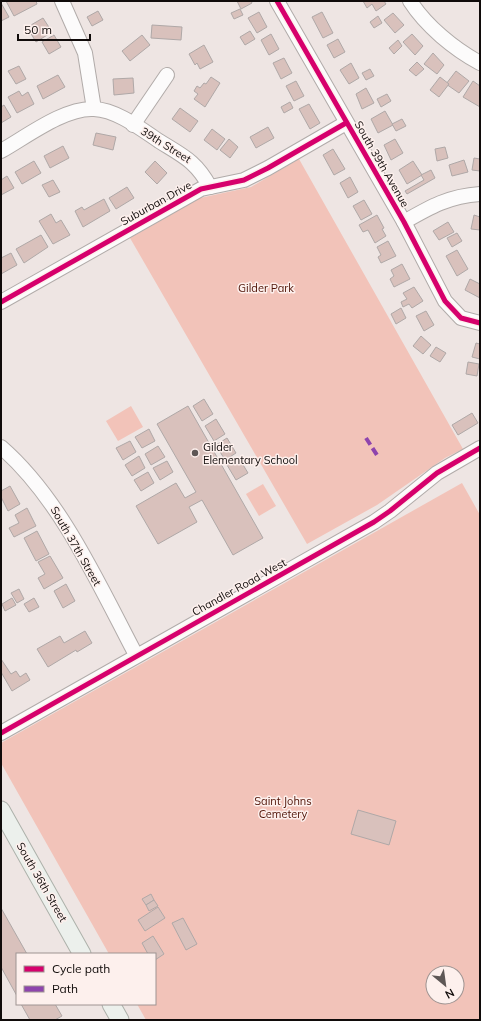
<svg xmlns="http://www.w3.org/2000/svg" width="481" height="1021" font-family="Mulish,sans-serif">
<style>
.green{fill:#f2c3b9;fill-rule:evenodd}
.building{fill:#d9c1bc;stroke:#afa8a7}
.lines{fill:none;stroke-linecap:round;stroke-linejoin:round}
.minor-casing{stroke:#b1aba9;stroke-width:16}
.major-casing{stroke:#adb1aa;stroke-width:19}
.minor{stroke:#fcfbfb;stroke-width:14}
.major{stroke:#ecf0ec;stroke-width:17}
.quiet{stroke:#8e44ad;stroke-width:4;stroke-dasharray:8 4;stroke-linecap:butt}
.cycleway-casing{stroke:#fdf0ed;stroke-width:8}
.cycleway{stroke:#d6006c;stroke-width:5}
.poi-dot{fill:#5e5756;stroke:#fdf0ed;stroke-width:1.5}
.labels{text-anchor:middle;stroke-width:3;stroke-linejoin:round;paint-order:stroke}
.street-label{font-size:11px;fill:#100b0a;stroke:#fdf0ed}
.park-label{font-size:11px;fill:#4f1205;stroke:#fdf0ed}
.poi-label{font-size:11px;fill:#100b0a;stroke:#fdf0ed;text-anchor:start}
</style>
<rect width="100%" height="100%" fill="#eee5e3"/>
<g class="green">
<path d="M299,159L463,449L445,458L377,505L307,544L130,238L200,198L251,187Z"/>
<path d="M131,406L143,427L118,441L106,421Z"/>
<path d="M462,483L480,515V1020H146L137,1004H155V954H109L1,763V743ZM433,973H457V997H433Z"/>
<path d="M263,484L276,506L259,516L246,494Z"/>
</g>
<g class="building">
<path d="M6,1H36L37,4L14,16Z"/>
<path d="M237,1H251L252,3L241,9Z"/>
<path d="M363,1H384L386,4L376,11L372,4L367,8Z"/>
<path d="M1,3L9,17L1,21Z"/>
<path d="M240,9L243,15L234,19L231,13Z"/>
<path d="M98,11L103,20L92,26L87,17Z"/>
<path d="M259,12L267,27L257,33L248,18Z"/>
<path d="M322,12L333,33L323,38L312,17Z"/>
<path d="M393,13L404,25L395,33L384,20Z"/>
<path d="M378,16L382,23L374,28L370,22Z"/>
<path d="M43,18L52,32L36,42L30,32L34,30L31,25Z"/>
<path d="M152,25L182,27L181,40L151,38Z"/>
<path d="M250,31L255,39L245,45L240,37Z"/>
<path d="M271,34L279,49L269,55L261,40Z"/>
<path d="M412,34L423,46L415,55L403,42Z"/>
<path d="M54,35L61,47L49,54L42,42Z"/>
<path d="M142,35L150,45L130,61L122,51Z"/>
<path d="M338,39L345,52L334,58L327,45Z"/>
<path d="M398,40L402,46L394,54L389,48Z"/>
<path d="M204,45L213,62L200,69L197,63L195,65L189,54Z"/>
<path d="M433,53L444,65L437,74L424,64Z"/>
<path d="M284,58L292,73L281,79L273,63Z"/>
<path d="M417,62L424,69L416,76L409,70Z"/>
<path d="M351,63L359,78L349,84L340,70Z"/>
<path d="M19,66L26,79L16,84L8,71Z"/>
<path d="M370,69L374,76L366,80L362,73Z"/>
<path d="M456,71L469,81L459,93L446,84Z"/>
<path d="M58,75L65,87L43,99L37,86Z"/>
<path d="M211,77L220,83L205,107L194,99L198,94L194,91L197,86L200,88L204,83L206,84Z"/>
<path d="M440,77L449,84L439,97L430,90Z"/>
<path d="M133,78L134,93L114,95L113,79Z"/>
<path d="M296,81L304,96L294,101L286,86Z"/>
<path d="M473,81L480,86V107L463,97Z"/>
<path d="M366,88L374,103L362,109L356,94Z"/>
<path d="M19,91L22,96L28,92L34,104L17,113L8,97Z"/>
<path d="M387,94L391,101L381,107L377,99Z"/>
<path d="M290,102L293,108L284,113L281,107Z"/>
<path d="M309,104L320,123L310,129L299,109Z"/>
<path d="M4,105L11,117L1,123V107Z"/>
<path d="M180,108L198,121L190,132L172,119Z"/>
<path d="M385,111L393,125L378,133L371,119Z"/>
<path d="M402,119L406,126L396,131L392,124Z"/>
<path d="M268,127L274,138L256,148L250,137Z"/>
<path d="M212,129L225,139L217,150L204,140Z"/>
<path d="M96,133L116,137L113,150L93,145Z"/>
<path d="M229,139L238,147L230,158L220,150Z"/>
<path d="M395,139L403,153L391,160L384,145Z"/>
<path d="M63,146L69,158L50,168L44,156Z"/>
<path d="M445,147L448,158L437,161L435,149Z"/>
<path d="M333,149L345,169L334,175L323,155Z"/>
<path d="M474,158L480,159V171L472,170Z"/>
<path d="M464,160L468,172L452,176L449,165Z"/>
<path d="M34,161L41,173L22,184L15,172Z"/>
<path d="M155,161L167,173L157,184L145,172Z"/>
<path d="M413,161L422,175L407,184L399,170Z"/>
<path d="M431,170L435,178L407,194L405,191L424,180L421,175Z"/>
<path d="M7,176L14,188L1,195V180Z"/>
<path d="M350,177L358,192L348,198L340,183Z"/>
<path d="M53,180L60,192L49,197L42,185Z"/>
<path d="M127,187L134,198L116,209L109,198Z"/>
<path d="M104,199L110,211L83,227L75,211L82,207L84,210Z"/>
<path d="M364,200L372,214L361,220L353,206Z"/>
<path d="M51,214L56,223L61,220L70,235L53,244L39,221Z"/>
<path d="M377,215L384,228L382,229L386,236L375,243L368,230L363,232L359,225Z"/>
<path d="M474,215L480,217V230L471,229Z"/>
<path d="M448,222L454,232L439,240L433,231Z"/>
<path d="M457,233L462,241L452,247L447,238Z"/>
<path d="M41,235L48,247L24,263L16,249Z"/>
<path d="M388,241L396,256L381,263L378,257L381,255L377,247Z"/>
<path d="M457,250L468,269L457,276L446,256Z"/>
<path d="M11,253L17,265L1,274V258Z"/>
<path d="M402,264L410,279L394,287L390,279L394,276L391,270Z"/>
<path d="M470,279L480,284V298L465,290Z"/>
<path d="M414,287L423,301L412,308L409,304L403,307L401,302L407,299L403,293Z"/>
<path d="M401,308L406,318L396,324L391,314Z"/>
<path d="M426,311L434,325L424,331L416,316Z"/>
<path d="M421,336L431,345L423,354L413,346Z"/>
<path d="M476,343L480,344V359L472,357Z"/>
<path d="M436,347L446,353L440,362L430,356Z"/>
<path d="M468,362L479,364L477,376L466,374Z"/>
<path d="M204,399L213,414L202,421L193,406Z"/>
<path d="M188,406L263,538L233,555L202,500L189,507L197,522L158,544L136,506L176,483L185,498L196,492L157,424Z"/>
<path d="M472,413L478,423L458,435L452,425Z"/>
<path d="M216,419L225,434L214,441L205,426Z"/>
<path d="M149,429L155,441L142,448L135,437Z"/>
<path d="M227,438L236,453L225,460L216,445Z"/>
<path d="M130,441L136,452L123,460L116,448Z"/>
<path d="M158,446L165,457L151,465L145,454Z"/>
<path d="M139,456L145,468L132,476L125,465Z"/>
<path d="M239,458L248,473L236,480L227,465Z"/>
<path d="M167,461L173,472L160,480L153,468Z"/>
<path d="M148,472L154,483L141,491L134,480Z"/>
<path d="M10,486L20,504L8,511L1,497V491Z"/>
<path d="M27,508L36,526L14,537L9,528L19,523L15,515Z"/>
<path d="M37,531L49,554L36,561L24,538Z"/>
<path d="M50,556L63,578L44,589L38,578L45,574L38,562Z"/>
<path d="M66,584L75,601L63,608L54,591Z"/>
<path d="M19,589L24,599L17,603L11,593Z"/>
<path d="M12,598L16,605L5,611L2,604Z"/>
<path d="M34,598L39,607L29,612L24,604Z"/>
<path d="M85,631L92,643L77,652L76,650L48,667L37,649L60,636L64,643Z"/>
<path d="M1,659L11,674L16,671L20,677L26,673L30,680L12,691L1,672Z"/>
<path d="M358,810L396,821L389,845L351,834Z"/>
<path d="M151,894L154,900L146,905L142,899Z"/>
<path d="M154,900L158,906L149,911L146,905Z"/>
<path d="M158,907L165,918L145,931L138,920Z"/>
<path d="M1,908L27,954H17V996L1,967Z"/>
<path d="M183,918L197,944L186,950L172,923Z"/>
<path d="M153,936L164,954L155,960V954H148L142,943Z"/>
<path d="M21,1004H55L62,1016L55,1020H30Z"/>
</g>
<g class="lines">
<g class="minor-casing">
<g id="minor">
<path d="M62,1L85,53L94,109"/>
<path d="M277,1L404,222L445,301L461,318L480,323"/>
<path d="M410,1C426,26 454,49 480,63"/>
<path d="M133,125L167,75"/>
<path d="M1,151C26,137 65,107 94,109C117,110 141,129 159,141C183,156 196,161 210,187"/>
<path d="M404,222C430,207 449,196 480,194"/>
<path d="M1,302L201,189L244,180L268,168L346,123"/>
<path d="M1,447C61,499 99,585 136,655"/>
<path d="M1,733L374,522L390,511L437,473L480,448"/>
</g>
</g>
<g class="major-casing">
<g id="major">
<path d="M1,810L82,954"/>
<path d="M111,1004L120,1020"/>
</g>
</g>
<use href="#minor" class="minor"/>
<use href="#major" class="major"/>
<path class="quiet" d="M366,438L377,455"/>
<g class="cycleway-casing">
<g id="cycleway">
<path d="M277,1L404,222L445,301L461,318L480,323"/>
<path d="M1,302L201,189L244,180L268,168L346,123"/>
<path d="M1,733L374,522L390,511L437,473L480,448"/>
</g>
</g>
<use href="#cycleway" class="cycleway"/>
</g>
<circle class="poi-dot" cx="195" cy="453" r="4"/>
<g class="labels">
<g class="street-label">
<text transform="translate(166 145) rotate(32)" y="4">39th Street</text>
<text transform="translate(382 164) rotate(60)" y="4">South 39th Avenue</text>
<text transform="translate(156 203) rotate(-29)" y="4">Suburban Drive</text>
<text transform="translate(76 546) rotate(60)" y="4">South 37th Street</text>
<text transform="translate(239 587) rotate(-29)" y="4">Chandler Road West</text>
<text transform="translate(42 882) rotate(60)" y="4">South 36th Street</text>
</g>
<g class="park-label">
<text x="266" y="292">Gilder Park</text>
<text x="283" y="805">Saint Johns<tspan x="283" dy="13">Cemetery</tspan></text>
</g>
<g class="poi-label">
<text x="203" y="451">Gilder<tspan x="203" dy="13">Elementary School</tspan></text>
</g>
</g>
<rect width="481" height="1021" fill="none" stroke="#100b0a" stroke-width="4"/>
<rect x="16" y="953" width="140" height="52" fill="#fdf0ed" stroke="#9e9492"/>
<rect x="24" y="966" width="20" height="6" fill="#d6006c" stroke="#9e9492"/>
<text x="52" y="973" font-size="12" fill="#100b0a">Cycle path</text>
<rect x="24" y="986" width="20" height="6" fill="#8e44ad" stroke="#9e9492"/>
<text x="52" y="993" font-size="12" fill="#100b0a">Path</text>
<g transform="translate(445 985) rotate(151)"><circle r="19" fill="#fdf0ed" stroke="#9e9492"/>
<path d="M0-3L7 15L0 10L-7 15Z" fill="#5e5756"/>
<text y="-6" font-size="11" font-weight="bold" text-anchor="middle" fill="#100b0a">N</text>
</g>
<path d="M18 34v6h72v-6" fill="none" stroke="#100b0a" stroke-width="2"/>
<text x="24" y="34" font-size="12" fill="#100b0a" stroke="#fdf0ed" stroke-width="3" paint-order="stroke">50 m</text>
</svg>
